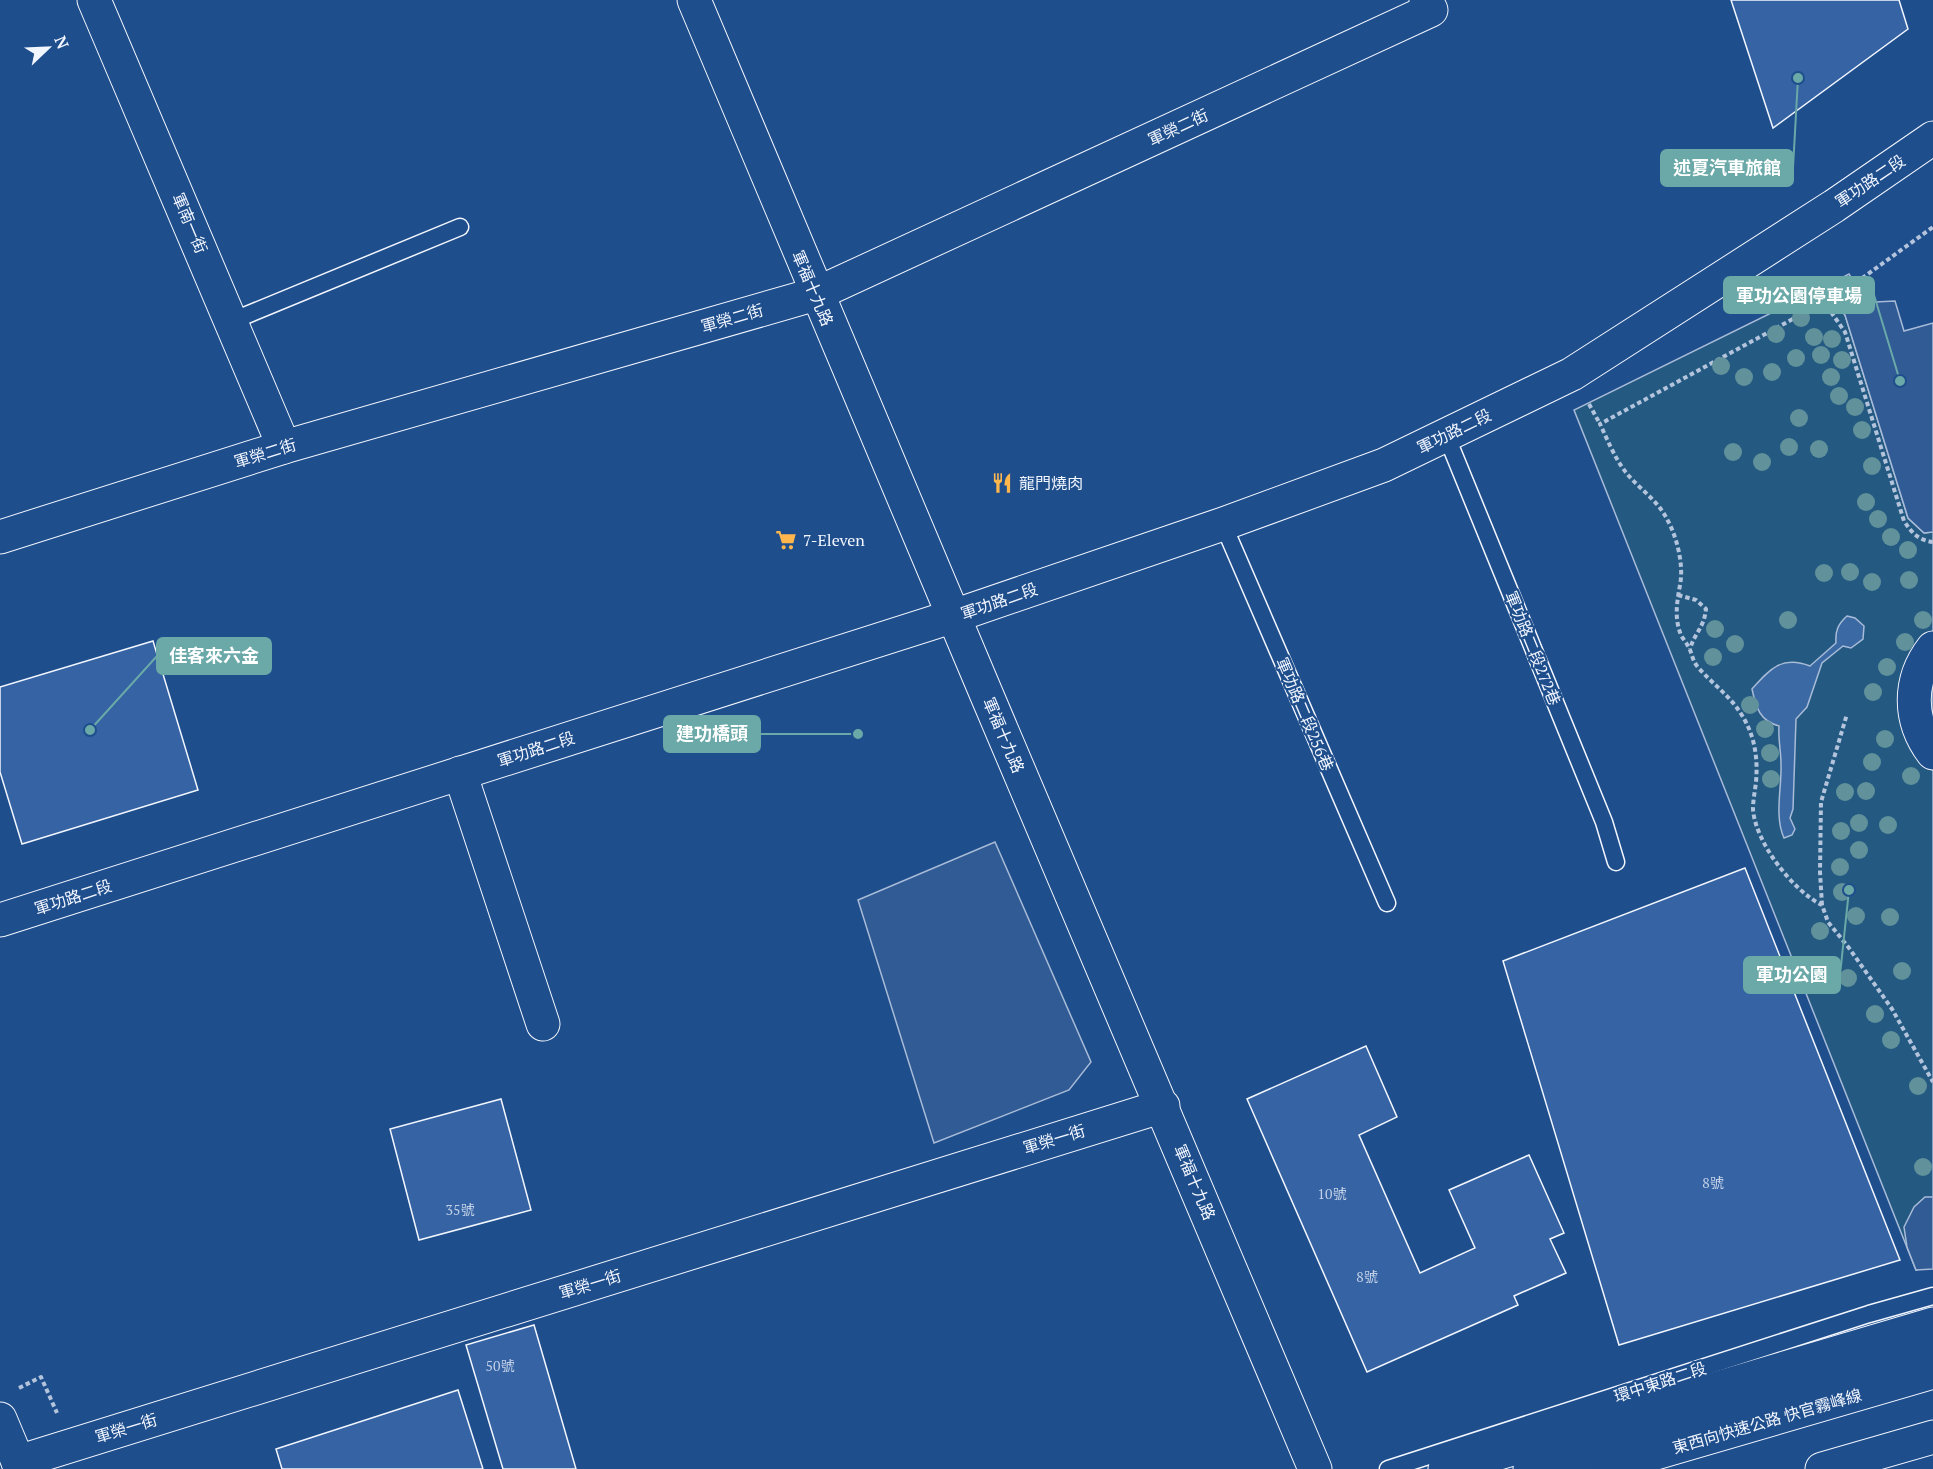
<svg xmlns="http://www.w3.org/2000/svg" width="1933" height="1469" font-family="'PT Serif','Noto Sans TC',serif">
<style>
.green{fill:#245a82;stroke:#a8bbd7;stroke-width:1.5}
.parking{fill:#305b95;stroke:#a8bbd7;stroke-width:1.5}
.water{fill:#3b69a3;stroke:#a8bbd7;stroke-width:1.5}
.building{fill:#3563a3;stroke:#f2f6ff;stroke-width:1.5}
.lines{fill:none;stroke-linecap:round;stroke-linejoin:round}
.lane-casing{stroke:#f2f6ff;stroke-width:19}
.street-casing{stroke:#f2f6ff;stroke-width:35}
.secondary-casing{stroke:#f2f6ff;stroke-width:35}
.highway-casing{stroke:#f2f6ff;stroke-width:35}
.path{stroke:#b3c4dc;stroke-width:4;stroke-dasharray:4.5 3;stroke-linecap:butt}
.lane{stroke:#1f4e8c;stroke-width:16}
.street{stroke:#1f4e8c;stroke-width:33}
.secondary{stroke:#1f4e8c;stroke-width:33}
.highway{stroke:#1f4e8c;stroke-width:33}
.tree{fill:#61919a}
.labels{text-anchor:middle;stroke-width:4.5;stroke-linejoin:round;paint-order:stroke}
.number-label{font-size:14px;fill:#c3d1e8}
.street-label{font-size:16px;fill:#f2f6ff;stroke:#1f4e8c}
.poi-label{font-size:16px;fill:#f2f6ff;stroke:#1f4e8c;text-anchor:start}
.leader{fill:none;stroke:#6aa9a8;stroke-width:2}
.callout-dot{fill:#6aa9a8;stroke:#1f4e8c;stroke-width:2}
.callout{fill:#6aa9a8;stroke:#6aa9a8;stroke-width:2}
.callout-label{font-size:18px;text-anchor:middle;font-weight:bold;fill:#fff}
</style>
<rect width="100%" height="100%" fill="#1f4e8c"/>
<path class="green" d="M1822,288L1845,315L1908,518L1924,533L1933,532V1265L1916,1270L1574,410Z"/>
<g class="parking">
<path d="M1849,274L1863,296L1875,302L1895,301L1904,331L1933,323V532L1924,533L1908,518L1845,315L1822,288Z"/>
<path d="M995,842L1091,1062L1069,1090L934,1143L858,900Z"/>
<path d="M1925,1197H1933V1269L1916,1270L1907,1247L1904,1227L1914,1207Z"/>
</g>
<path class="water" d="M1847,616L1855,618L1864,626L1863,639L1851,648L1843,646L1822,663L1807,707L1796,719L1793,809L1790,818L1795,829L1792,835L1784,838C1774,816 1782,787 1781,764C1781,751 1778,739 1779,726C1760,721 1756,708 1752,689C1770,669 1782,655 1810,666L1836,643C1835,631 1838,624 1847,616Z"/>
<g class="building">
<path d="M1731,0H1899L1908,29L1773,128Z"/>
<path d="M153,641L198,790L22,844L0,772V687Z"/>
<path d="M1745,868L1900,1260L1619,1345L1503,961Z"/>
<path d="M1366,1046L1397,1117L1359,1135L1420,1273L1475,1248L1449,1190L1529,1155L1564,1233L1550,1239L1566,1273L1514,1296L1518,1305L1367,1372L1247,1099Z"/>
<path d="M501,1099L531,1210L419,1240L390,1129Z"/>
<path d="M534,1325L576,1469H503L466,1345Z"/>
<path d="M458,1390L483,1469H282L276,1449Z"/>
</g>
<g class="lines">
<g class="lane-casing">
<g id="lane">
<path d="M232,321L460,227"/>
<path d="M1446,435L1604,822L1616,862"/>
<path d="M1223,524L1387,903"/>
<path d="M1388,1469L1869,1314L1933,1296"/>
</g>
</g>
<g class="street-casing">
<g id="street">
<path d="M94,0L284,447"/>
<path d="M694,0C897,491 1110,979 1315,1469"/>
<path d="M0,537L284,447L816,294L1431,10L1426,0"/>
<path d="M1933,648C1908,680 1908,720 1933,753"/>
<path d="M460,773L543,1024"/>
<path d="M0,1419L21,1469"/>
<path d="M18,1462L1163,1106"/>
<path d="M1530,1469L1933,1347"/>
</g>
</g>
<g class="secondary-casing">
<path id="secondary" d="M0,920L954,616L1223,524L1384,465L1572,374L1834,206L1933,138"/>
</g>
<g class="highway-casing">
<g id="highway">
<path d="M1445,1469L1933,1324"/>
<path d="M1601,1469L1933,1372"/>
<path d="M1822,1469L1933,1437"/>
</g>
</g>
<g class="path">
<path d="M1824,302L1843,292L1933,227"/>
<path d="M1589,404L1600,424"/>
<path d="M1933,542C1918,540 1912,533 1904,521L1845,332L1824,302L1600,424C1608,441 1616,461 1628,475C1641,490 1658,501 1667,519C1677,537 1684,565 1680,585C1677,602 1674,618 1681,635C1683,639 1686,642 1688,646C1692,652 1692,660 1697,666C1712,684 1731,696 1743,717C1755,737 1758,759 1756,782C1755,791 1753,800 1753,809C1755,842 1793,891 1822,905L1828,922L1849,948L1892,1009L1933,1082"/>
<path d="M1678,595L1696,600L1706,609C1704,628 1695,632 1690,649"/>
<path d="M1822,905L1820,872L1821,802L1847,714"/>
<path d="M19,1388L41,1377L57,1413"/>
</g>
<use href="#lane" class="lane"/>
<use href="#street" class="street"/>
<use href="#secondary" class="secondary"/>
<use href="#highway" class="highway"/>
</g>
<g class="tree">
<circle cx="1801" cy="318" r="9"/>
<circle cx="1776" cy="334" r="9"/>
<circle cx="1814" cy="337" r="9"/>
<circle cx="1832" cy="339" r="9"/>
<circle cx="1821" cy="355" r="9"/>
<circle cx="1796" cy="358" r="9"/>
<circle cx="1842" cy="360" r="9"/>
<circle cx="1721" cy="366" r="9"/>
<circle cx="1772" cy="372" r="9"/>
<circle cx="1744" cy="377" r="9"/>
<circle cx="1831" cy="377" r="9"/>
<circle cx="1839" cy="396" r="9"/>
<circle cx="1855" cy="407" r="9"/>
<circle cx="1799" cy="418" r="9"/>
<circle cx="1862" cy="430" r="9"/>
<circle cx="1789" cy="447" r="9"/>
<circle cx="1819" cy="449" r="9"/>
<circle cx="1733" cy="452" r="9"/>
<circle cx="1762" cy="462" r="9"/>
<circle cx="1872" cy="466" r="9"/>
<circle cx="1866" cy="502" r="9"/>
<circle cx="1878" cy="519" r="9"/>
<circle cx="1891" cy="537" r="9"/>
<circle cx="1908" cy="550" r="9"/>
<circle cx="1850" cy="572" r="9"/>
<circle cx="1824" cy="573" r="9"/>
<circle cx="1909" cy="580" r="9"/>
<circle cx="1872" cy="582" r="9"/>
<circle cx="1788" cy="620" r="9"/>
<circle cx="1923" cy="620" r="9"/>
<circle cx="1715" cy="629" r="9"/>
<circle cx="1905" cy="642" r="9"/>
<circle cx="1735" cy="644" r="9"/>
<circle cx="1713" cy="657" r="9"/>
<circle cx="1887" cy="667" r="9"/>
<circle cx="1873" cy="692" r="9"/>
<circle cx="1750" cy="705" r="9"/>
<circle cx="1765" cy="729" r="9"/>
<circle cx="1885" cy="739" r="9"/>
<circle cx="1770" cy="753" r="9"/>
<circle cx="1872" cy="762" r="9"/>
<circle cx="1911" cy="776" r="9"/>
<circle cx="1771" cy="779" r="9"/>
<circle cx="1866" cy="791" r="9"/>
<circle cx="1845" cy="792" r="9"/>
<circle cx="1859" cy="823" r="9"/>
<circle cx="1888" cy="825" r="9"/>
<circle cx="1841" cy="831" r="9"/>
<circle cx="1859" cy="850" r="9"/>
<circle cx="1840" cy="867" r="9"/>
<circle cx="1842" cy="892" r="9"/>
<circle cx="1856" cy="916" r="9"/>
<circle cx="1890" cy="917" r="9"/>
<circle cx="1820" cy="931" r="9"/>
<circle cx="1902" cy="971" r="9"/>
<circle cx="1848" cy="978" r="9"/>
<circle cx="1875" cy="1014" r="9"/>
<circle cx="1891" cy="1040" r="9"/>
<circle cx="1918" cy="1086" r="9"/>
<circle cx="1923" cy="1167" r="9"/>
</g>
<defs>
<g id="restaurant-bare" transform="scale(1.62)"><path d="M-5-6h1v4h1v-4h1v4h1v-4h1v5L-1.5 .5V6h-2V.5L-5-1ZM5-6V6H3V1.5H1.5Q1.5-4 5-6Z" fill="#ffb74d" stroke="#1f4e8c" stroke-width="2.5" paint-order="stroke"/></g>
<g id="supermarket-bare" transform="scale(1.62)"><path d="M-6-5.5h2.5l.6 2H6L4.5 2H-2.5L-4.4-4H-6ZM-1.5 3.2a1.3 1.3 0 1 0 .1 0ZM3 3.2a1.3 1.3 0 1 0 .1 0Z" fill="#ffb74d" stroke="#1f4e8c" stroke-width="2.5" paint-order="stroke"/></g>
</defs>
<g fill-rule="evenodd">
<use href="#restaurant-bare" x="1002" y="483"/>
<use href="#supermarket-bare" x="786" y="540"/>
</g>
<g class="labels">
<g class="number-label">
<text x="1713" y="1188">8號</text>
<text x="1332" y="1199">10號</text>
<text x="460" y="1215">35號</text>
<text x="1367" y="1282">8號</text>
<text x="500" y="1371">50號</text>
</g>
<g class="street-label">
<text transform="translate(1178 127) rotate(-25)" y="6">軍榮二街</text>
<text transform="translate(1870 181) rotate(-34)" y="6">軍功路二段</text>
<text transform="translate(190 223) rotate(67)" y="6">軍南一街</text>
<text transform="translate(813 288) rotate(67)" y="6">軍福十九路</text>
<text transform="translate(732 318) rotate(-16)" y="6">軍榮二街</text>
<text transform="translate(1454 431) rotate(-26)" y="6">軍功路二段</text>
<text transform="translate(265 453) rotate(-17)" y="6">軍榮二街</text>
<text transform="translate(999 601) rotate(-19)" y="6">軍功路二段</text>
<text transform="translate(1533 648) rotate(68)" y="6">軍功路二段272巷</text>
<text transform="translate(1305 714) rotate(67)" y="6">軍功路二段256巷</text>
<text transform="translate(1004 735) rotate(67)" y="6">軍福十九路</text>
<text transform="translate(536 749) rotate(-18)" y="6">軍功路二段</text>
<text transform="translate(73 897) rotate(-18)" y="6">軍功路二段</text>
<text transform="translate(1054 1139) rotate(-17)" y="6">軍榮一街</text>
<text transform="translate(1195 1182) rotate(67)" y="6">軍福十九路</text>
<text transform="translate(590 1284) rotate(-17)" y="6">軍榮一街</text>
<text transform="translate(1660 1382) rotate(-18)" y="6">環中東路二段</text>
<text transform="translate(1767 1421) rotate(-16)" y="6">東西向快速公路 快官霧峰線</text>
<text transform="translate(126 1428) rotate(-17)" y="6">軍榮一街</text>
</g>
<g class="poi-label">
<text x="1019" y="489">龍門燒肉</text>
<text x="803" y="546">7-Eleven</text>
</g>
</g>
<path class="leader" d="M1798 78L1793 168M1900 381L1874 295M90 730L157 656M858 734L760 734M1849 890L1840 975"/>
<g class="callout-dot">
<circle cx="1798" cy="78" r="6"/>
<circle cx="1900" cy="381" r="6"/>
<circle cx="90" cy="730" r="6"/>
<circle cx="858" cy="734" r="6"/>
<circle cx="1849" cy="890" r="6"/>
</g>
<g class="callout">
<rect x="1661" y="150" width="132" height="36" rx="6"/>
<rect x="1724" y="277" width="150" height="36" rx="6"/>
<rect x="157" y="638" width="114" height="36" rx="6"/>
<rect x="664" y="716" width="96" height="36" rx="6"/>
<rect x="1744" y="957" width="96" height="36" rx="6"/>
</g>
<g class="callout-label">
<text x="1727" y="174">述夏汽車旅館</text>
<text x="1799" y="302">軍功公園停車場</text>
<text x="214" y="662">佳客來六金</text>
<text x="712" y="740">建功橋頭</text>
<text x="1792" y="981">軍功公園</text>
</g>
<g transform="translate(48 48) rotate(67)" stroke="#1f4e8c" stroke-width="4.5" paint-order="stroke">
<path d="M0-4.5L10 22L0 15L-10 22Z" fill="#f2f6ff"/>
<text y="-9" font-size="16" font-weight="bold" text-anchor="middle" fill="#f2f6ff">N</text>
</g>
</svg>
